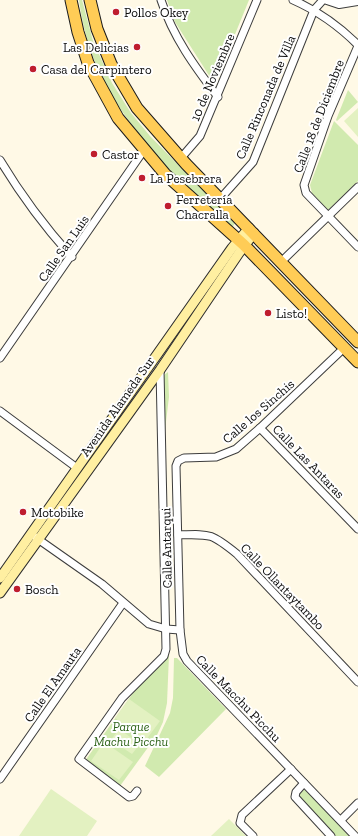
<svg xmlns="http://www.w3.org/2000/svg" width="358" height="836" font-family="'Zilla Slab',serif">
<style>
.green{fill:#d1eaaf}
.pitch{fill:#e3f1c1}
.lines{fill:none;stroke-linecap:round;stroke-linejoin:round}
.minor-casing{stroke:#3d3d3d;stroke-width:9}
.tertiary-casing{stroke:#3d3d3d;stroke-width:10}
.secondary-casing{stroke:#2c2c2c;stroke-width:11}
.primary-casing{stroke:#1b1b1b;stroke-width:13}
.minor{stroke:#fff;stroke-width:7}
.tertiary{stroke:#fff;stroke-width:8}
.secondary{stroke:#ffefa1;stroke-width:9}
.primary{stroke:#ffcc56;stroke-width:11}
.poi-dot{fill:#bf1d2e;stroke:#fff;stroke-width:1.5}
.labels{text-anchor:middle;stroke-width:4;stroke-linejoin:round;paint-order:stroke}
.poi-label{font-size:13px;fill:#0a0a0a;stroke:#fff;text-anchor:start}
.street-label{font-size:13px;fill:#0a0a0a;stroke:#fff}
.park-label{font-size:13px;font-style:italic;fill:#2d6319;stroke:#fff}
</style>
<rect width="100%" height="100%" fill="#fff9e6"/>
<g class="green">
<path d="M79,0H82L93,41L112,83L131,113L150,136L235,223L232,228C213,211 192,195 175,177C165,168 157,156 149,146C110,100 87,60 79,0Z"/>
<path d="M167,0H249L218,76L214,79L210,77L175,22Z"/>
<path d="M348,90L358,102L337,121L336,120Z"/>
<path d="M334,121L358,145V181L328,210L312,193L310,185Z"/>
<path d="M168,372L169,397L164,438V375Z"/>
<path d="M169,655L167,703L163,722L157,735L120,786L85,761L138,686Z"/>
<path d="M174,658H177L226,709L159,777L145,766L170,713L173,698Z"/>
<path d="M303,790H305L350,836H334L299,799L300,792Z"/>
</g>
<g class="pitch">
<path d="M358,108V137L344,121Z"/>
<path d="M129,699L160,721L146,740L115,718Z"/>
<path d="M119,729L140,744L132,754L111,740Z"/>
<path d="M104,742L133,762L119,780L91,761Z"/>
<path d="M51,789L97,821L87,836H19Z"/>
<path d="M229,819L246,836H211Z"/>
</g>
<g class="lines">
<g class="minor-casing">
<g id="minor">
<path d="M161,0C173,37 195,67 218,97"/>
<path d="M293,0C318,11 339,26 358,45"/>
<path d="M358,46L328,116L304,185L306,193L358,247"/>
<path d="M181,158L200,136L257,0"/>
<path d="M0,160C21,195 44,226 72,257"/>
<path d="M220,199L253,162L314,10L323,0"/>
<path d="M281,262L358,187"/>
<path d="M344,348L260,428L236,449L216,457L184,458L178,461L176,466L180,630L183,654L187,661L355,836"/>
<path d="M0,358L144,150"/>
<path d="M0,411L77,468"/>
<path d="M260,428L358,529"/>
<path d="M178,535C211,534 211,533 237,554L358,682"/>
<path d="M35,537L102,584L149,624L166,629L180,630"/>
<path d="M0,779L123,603"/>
<path d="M304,783L296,792L295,797L331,836"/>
<path d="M137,791L133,796L129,797L79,759L122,698L164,656L166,649L160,370"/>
<path d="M341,820L358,803"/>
<path d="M253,836L240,823L242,815L291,769"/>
</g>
</g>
<g class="tertiary-casing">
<path id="tertiary" d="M327,0L339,4L358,1"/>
</g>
<g class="secondary-casing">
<g id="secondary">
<path d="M0,578L232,248L249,228"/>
<path d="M0,593L160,370L239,253L254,233"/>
</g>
</g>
<g class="primary-casing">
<g id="primary">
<path d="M71,0L78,32L88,63L118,118L165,174L244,245L358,362"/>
<path d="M90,0L97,29L111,64L137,108L186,164L358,342"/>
</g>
</g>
<use href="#minor" class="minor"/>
<use href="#tertiary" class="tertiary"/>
<use href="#secondary" class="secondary"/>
<use href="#primary" class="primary"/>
</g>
<g class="poi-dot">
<circle cx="116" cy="12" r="4"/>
<circle cx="137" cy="47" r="4"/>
<circle cx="33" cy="69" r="4"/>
<circle cx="94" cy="154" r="4"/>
<circle cx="142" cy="178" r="4"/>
<circle cx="168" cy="206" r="4"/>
<circle cx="268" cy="313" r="4"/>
<circle cx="23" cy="512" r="4"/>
<circle cx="17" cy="589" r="4"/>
</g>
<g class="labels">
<g class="poi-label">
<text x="124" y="17">Pollos Okey</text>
<text x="129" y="52" text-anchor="end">Las Delicias</text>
<text x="41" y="74">Casa del Carpintero</text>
<text x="102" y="159">Castor</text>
<text x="150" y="183">La Pesebrera</text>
<text x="176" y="204">Ferretería<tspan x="176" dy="15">Chacralla</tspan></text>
<text x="276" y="318">Listo!</text>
<text x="31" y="517">Motobike</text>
<text x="25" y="594">Bosch</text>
</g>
<g class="street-label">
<text transform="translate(212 77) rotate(-67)" y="5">10 de Noviembre</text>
<text transform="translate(265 97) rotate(-67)" y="5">Calle Rinconada de Villa</text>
<text transform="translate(318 116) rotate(-69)" y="5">Calle 18 de Diciembre</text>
<text transform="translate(63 248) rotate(-55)" y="5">Calle San Luis</text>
<text transform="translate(117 406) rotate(-55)" y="5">Avenida Alameda Sur</text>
<text transform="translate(258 411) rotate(-41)" y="5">Calle los Sinchis</text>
<text transform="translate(309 461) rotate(46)" y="5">Calle Las Antaras</text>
<text transform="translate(166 548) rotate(-91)" y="5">Calle Antarqui</text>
<text transform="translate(283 586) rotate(46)" y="5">Calle Ollantaytambo</text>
<text transform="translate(52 684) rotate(-55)" y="5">Calle El Amauta</text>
<text transform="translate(239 698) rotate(46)" y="5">Calle Macchu Picchu</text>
</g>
<g class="park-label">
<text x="131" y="731">Parque<tspan x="131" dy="15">Machu Picchu</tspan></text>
</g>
</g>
</svg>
